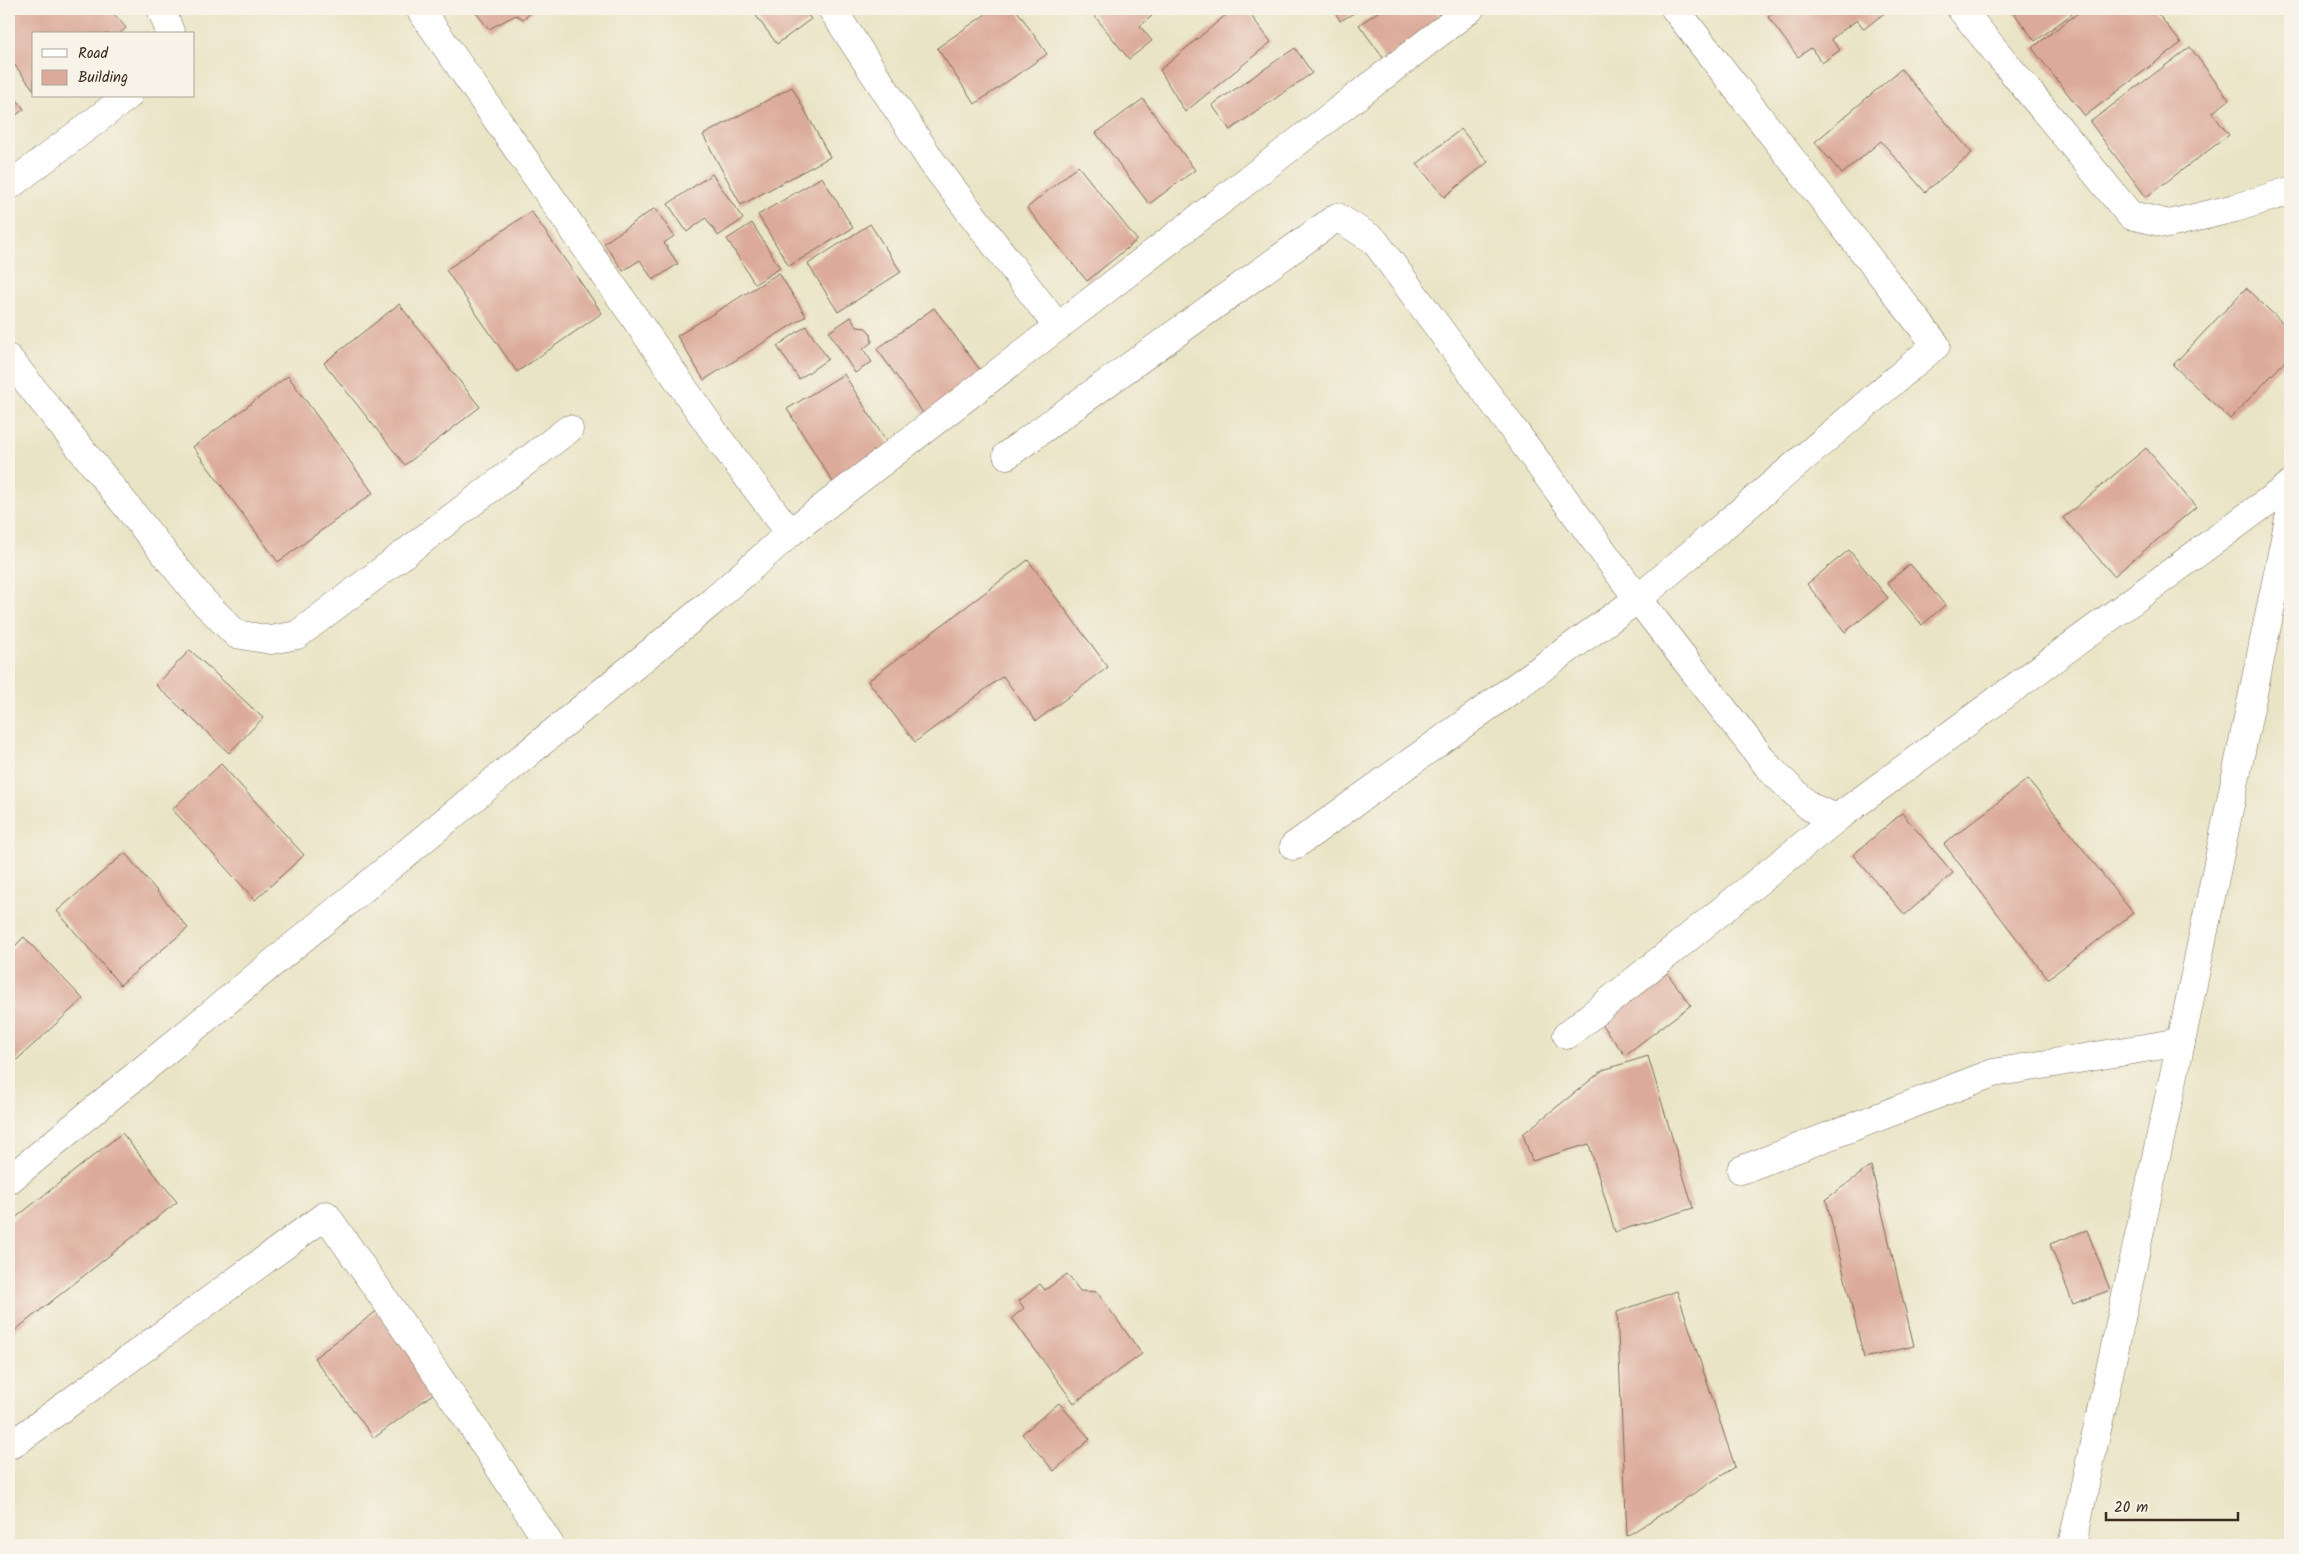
<svg xmlns="http://www.w3.org/2000/svg" width="2299" height="1554" font-family="Kalam,sans-serif">
<style>
.building{fill:#dcaa9a}
.lines{fill:none;stroke-linecap:round;stroke-linejoin:round}
.minor-casing{stroke:#786b59;stroke-width:29}
.minor{stroke:#fff;stroke-width:28}
</style>
<rect width="100%" height="100%" fill="#f7f3e8"/>
<filter id="ink" filterUnits="userSpaceOnUse"><feTurbulence type="fractalNoise" baseFrequency=".02" numOctaves="2"/><feDisplacementMap in="SourceGraphic" scale="10" xChannelSelector="R" yChannelSelector="G"/><feConvolveMatrix kernelMatrix="1 2 1 2 8 2 1 2 1" color-interpolation-filters="sRGB"/></filter>
<filter id="wash" filterUnits="userSpaceOnUse"><feTurbulence type="fractalNoise" baseFrequency=".0096" numOctaves="4" result="noise"/><feDisplacementMap in="SourceGraphic" scale="20" xChannelSelector="R" yChannelSelector="G"/><feGaussianBlur stdDeviation="1.12" result="paint"/><feColorMatrix in="noise" values="0 0 0 0 0 0 0 0 0 0 0 0 0 0 0 0 0 1.4 0 .05"/><feComposite in="paint" operator="in"/></filter>
<g filter="url(#wash)">
<rect width="100%" height="100%" fill="#eae4c6"/>
<g id="blocks">
<g class="building">
<path d="M9,9H110L126,28L119,34H34V90L9,58Z"/>
<path d="M473,9H536L523,19L516,15L489,29Z"/>
<path d="M751,9H803L811,19L777,44Z"/>
<path d="M993,9H1016L1047,54L975,104L937,48Z"/>
<path d="M1089,9H1146L1152,16L1140,26L1152,41L1129,59Z"/>
<path d="M1233,9H1246L1271,42L1185,112L1160,70Z"/>
<path d="M1333,9H1361L1340,21Z"/>
<path d="M1382,9H1434L1441,18L1384,59L1359,25Z"/>
<path d="M1780,9H1885L1887,11L1864,29L1857,20L1831,39L1840,50L1822,63L1811,48L1798,57L1768,17Z"/>
<path d="M2011,9H2079L2035,41Z"/>
<path d="M2083,9H2154L2181,43L2085,116L2032,48Z"/>
<path d="M2190,47L2229,100L2212,113L2229,135L2146,197L2090,122Z"/>
<path d="M1295,48L1312,73L1230,130L1212,105Z"/>
<path d="M1901,69L1972,153L1925,192L1881,141L1842,174L1815,142Z"/>
<path d="M792,87L830,157L741,205L703,135Z"/>
<path d="M9,90L24,109L9,121Z"/>
<path d="M1143,99L1195,170L1149,204L1096,133Z"/>
<path d="M1461,129L1488,162L1444,197L1417,164Z"/>
<path d="M1078,166L1137,240L1087,281L1027,208Z"/>
<path d="M712,174L743,219L718,236L706,218L687,232L668,204Z"/>
<path d="M822,177L853,228L789,266L758,215Z"/>
<path d="M655,208L674,236L664,243L678,264L653,280L640,260L623,271L604,243Z"/>
<path d="M531,211L602,313L517,372L446,270Z"/>
<path d="M752,223L780,268L755,284L727,239Z"/>
<path d="M870,224L901,272L838,312L808,264Z"/>
<path d="M779,273L806,316L704,380L677,336Z"/>
<path d="M2246,288L2290,330V356L2230,419L2173,365Z"/>
<path d="M399,304L480,407L405,465L324,363Z"/>
<path d="M934,308L984,375L926,417L877,349Z"/>
<path d="M851,317L857,327L866,328L871,334L872,342L863,349L872,362L855,373L829,332Z"/>
<path d="M806,326L828,359L799,379L777,346Z"/>
<path d="M844,374L891,449L834,484L787,409Z"/>
<path d="M288,376L373,493L278,562L193,447Z"/>
<path d="M2146,448L2196,507L2114,576L2063,518Z"/>
<path d="M1849,550L1888,598L1845,632L1807,584Z"/>
<path d="M1028,560L1108,667L1036,721L1003,676L915,742L868,681Z"/>
<path d="M1910,564L1945,605L1922,625L1887,583Z"/>
<path d="M190,650L263,718L229,753L156,685Z"/>
<path d="M221,764L304,855L255,900L172,809Z"/>
<path d="M2028,779L2133,913L2048,979L1944,844Z"/>
<path d="M1902,813L1953,873L1905,915L1853,855Z"/>
<path d="M125,853L188,928L120,985L57,911Z"/>
<path d="M24,937L83,999L9,1067V952Z"/>
<path d="M1667,973L1691,1005L1625,1055L1601,1024Z"/>
<path d="M1648,1056L1693,1208L1615,1232L1589,1144L1532,1161L1523,1134L1603,1070Z"/>
<path d="M122,1133L177,1202L9,1335V1223Z"/>
<path d="M1871,1166L1914,1346L1864,1358L1826,1199Z"/>
<path d="M2087,1230L2110,1290L2073,1304L2050,1244Z"/>
<path d="M1067,1274L1080,1291L1097,1292L1142,1354L1074,1403L1012,1318L1024,1308L1019,1301L1040,1284L1045,1290Z"/>
<path d="M1677,1291L1735,1467L1627,1536L1617,1312Z"/>
<path d="M382,1307L442,1387L374,1438L314,1358Z"/>
<path d="M1059,1403L1090,1439L1054,1471L1022,1434Z"/>
</g>
</g>
</g>
<g filter="url(#ink)">
<use href="#blocks" fill-opacity="0" stroke="#786b59" stroke-width="1"/>
<g class="lines">
<g class="minor-casing">
<g id="minor">
<path d="M161,9L171,34"/>
<path d="M832,9L932,162L1058,327"/>
<path d="M1961,9L2130,215L2169,224L2235,208L2290,191"/>
<path d="M9,186L128,96"/>
<path d="M9,359L201,599L236,634L271,640L297,635L569,429"/>
<path d="M1007,455L1337,217L1374,240L1638,599L1936,345L1675,9"/>
<path d="M790,533L1470,9"/>
<path d="M1294,846L1638,599L1770,769L1810,807L1837,818L2290,485"/>
<path d="M1567,1035L1837,818"/>
<path d="M1741,1170L1993,1073L2181,1042"/>
<path d="M9,1180L713,601L790,533L719,439L420,9"/>
<path d="M13,1444L326,1215L467,1418L550,1545"/>
<path d="M2072,1545L2181,1042L2290,514"/>
</g>
</g>
<use href="#minor" class="minor"/>
</g>
</g>
<rect width="2299" height="1554" fill="none" stroke="#f7f3e8" stroke-width="30"/>
<rect x="32" y="32" width="162" height="65" fill="#f7f3e8" stroke="#aca397"/>
<rect x="42" y="49" width="25" height="8" fill="#ffffff" stroke="#aca397"/>
<text x="78" y="58" font-size="15" fill="#3b2a1e">Road</text>
<rect x="42" y="70" width="25" height="15" fill="#dcaa9a" stroke="#aca397"/>
<text x="78" y="82" font-size="15" fill="#3b2a1e">Building</text>
<path d="M2106 1512v8h132v-8" fill="none" stroke="#3b2a1e" stroke-width="2.5"/>
<text x="2114" y="1512" font-size="15" fill="#3b2a1e" stroke="#f7f3e8" stroke-width="4" paint-order="stroke">20 m</text>
</svg>
